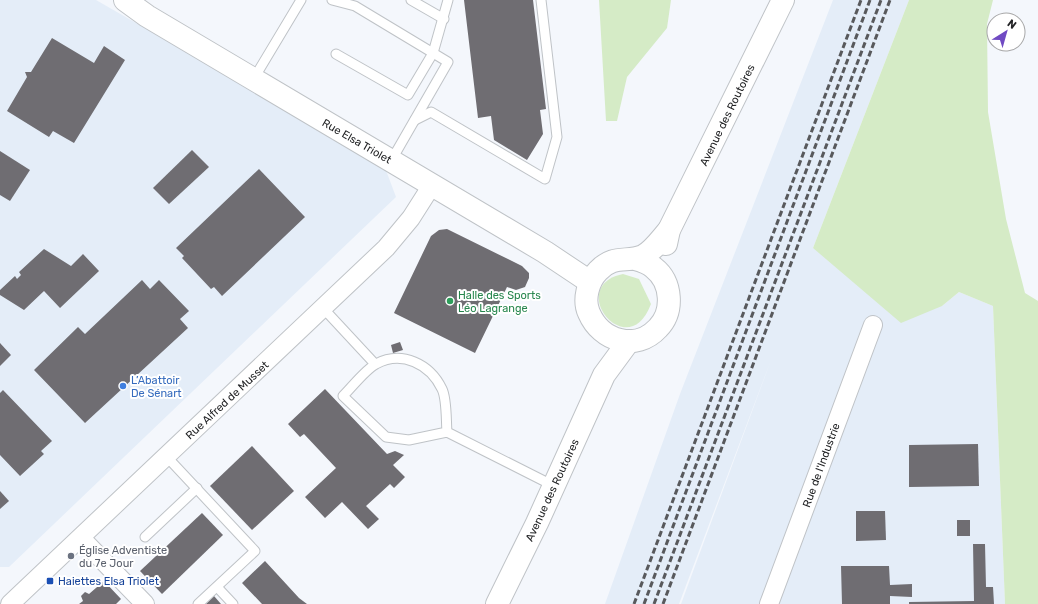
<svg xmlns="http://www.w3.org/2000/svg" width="1038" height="604" font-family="Rubik,sans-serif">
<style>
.built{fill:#e4edf8}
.green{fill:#d5ebc6}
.building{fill:#6f6d72}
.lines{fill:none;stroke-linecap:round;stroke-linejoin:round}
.service-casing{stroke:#bfc3c7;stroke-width:11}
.minor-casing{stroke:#bfc3c7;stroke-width:20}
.tertiary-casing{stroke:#bfc3c7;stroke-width:24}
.service{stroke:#fff;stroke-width:9}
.minor{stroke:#fff;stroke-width:18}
.tertiary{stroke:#fff;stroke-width:22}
.rail{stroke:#58595c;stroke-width:3;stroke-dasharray:6 3;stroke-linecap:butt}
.leisure-dot{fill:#2e9e5b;stroke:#fff;stroke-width:1.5}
.shop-dot{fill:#3f7fe0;stroke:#fff;stroke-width:1.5}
.worship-dot{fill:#6b7280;stroke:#fff;stroke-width:1.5}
.transit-dot{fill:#1a4fb4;stroke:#fff;stroke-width:1.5}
.labels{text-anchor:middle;stroke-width:4;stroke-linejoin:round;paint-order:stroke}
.street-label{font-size:11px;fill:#232426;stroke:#fff}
.leisure-label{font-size:11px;fill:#27864d;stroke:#fff;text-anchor:start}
.shop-label{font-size:11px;fill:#366cbe;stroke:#fff;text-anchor:start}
.worship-label{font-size:11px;fill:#5b616d;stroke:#fff;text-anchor:start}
.transit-label{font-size:11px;fill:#164399;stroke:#fff;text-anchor:start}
</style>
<rect width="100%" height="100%" fill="#f4f7fc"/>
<g class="built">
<path d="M0,0H96L384,165L396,197L9,567H0Z"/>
<path d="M833,0H909L813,248L942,306L959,292L993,306L1005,604H681L771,360L679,604H605L680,394Z"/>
</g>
<g class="green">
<path d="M599,0H671L667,28L627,77L617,121H606Z"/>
<path d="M909,0H993L987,24L988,112L1006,219L1025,293L1038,301V604H1005L993,306L959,292L942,306L901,323L813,248Z"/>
<path d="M623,274L639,279L651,304C628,366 564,286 623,274Z"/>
</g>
<g class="building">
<path d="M464,0H533L546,109L540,110L543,134L527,160L494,140L491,116L478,118Z"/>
<path d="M52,38L94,63L104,46L125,60L74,143L53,131L49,137L7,111L27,77L25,72H31Z"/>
<path d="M192,150L209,167L169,204L153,188Z"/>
<path d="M0,151L30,170L10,201L0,195Z"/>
<path d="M259,169L305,217L222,296L214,287L211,289L182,258L184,256L176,248Z"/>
<path d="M447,229L522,266L529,273V278L525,287L516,290L507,287L475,353L394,313L431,236L439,230Z"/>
<path d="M44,249L71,266L83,254L99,271L60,308L44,291L24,310L0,295V290L15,276L17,279L21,275L19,272Z"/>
<path d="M142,280L150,289L159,280L189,311L180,319L188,328L85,423L34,370L78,327L85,334Z"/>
<path d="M400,342L403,350L393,353L391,345Z"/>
<path d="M0,343L11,355L0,366Z"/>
<path d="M325,389L387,454L395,451L404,455L393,465L405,477L394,488L390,484L366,506L379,519L368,529L342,502L325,518L305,497L336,468L304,434L300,437L288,424Z"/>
<path d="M3,390L52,441L41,451L44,454L20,476L0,455V393Z"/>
<path d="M978,444L979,486L909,487V445Z"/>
<path d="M252,446L294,491L252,530L210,486Z"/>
<path d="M0,491L9,501L0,509Z"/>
<path d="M856,511H885L886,540L856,541Z"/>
<path d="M202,513L223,535L162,594L140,571Z"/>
<rect x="957" y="520" width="13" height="16"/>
<path d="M973,544H985L986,587H993L994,604H909V602L974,601Z"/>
<path d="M265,561L299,598L307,604H262L242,583Z"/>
<path d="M841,566H889L890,585L912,584V597L890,596V604H842Z"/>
<path d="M104,581L121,599L116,604H79L83,601L81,596L85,592L89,594Z"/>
<path d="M214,596L221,604H206Z"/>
</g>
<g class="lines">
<g class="service-casing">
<g id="service">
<path d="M332,0L355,6L448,62L391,161"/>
<path d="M411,0L444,19"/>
<path d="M336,54L408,95L433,53L448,0"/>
<path d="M253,80L301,0"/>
<path d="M415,120L431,112L545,179L557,137L541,0"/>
<path d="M323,308L375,364"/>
<path d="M447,432C446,421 447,399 442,389C430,364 402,350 376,364C366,369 352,387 343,396L386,437L409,440L447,432L554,486"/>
<path d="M167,457L255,551L198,604"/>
<path d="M145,537L197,488"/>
<path d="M217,587L233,604"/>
</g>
</g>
<g class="minor-casing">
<g id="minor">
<path d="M81,538L145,604"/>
<path d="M10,604L386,248L411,218L432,185"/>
<path d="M769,604L873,325"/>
</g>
</g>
<g class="tertiary-casing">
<g id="tertiary">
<path d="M125,0L147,16L545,252L590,282"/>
<path d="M666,244L669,230L783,0"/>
<path d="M635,259C642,261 649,263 654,268C672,282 674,312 658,328C636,352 601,341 589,313C583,300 588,281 598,271C614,254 627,263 643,256C653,251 661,239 669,230"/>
<path d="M497,604L537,523L604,375L629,341"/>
</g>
</g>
<use href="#service" class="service"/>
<use href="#minor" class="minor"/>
<use href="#tertiary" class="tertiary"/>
<g class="rail">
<path d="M634,604L861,0"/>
<path d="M644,604L870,0"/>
<path d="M654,604L881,0"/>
<path d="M663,604L890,0"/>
</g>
</g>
<circle class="leisure-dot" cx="450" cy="301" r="4"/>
<circle class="shop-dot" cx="123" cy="386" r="4"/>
<circle class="worship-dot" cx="71" cy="556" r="4"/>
<rect class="transit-dot" x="46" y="577" width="8" height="8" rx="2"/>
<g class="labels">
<g class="street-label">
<text transform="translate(727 115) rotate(-64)" y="4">Avenue des Routoires</text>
<text transform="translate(357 141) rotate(30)" y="4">Rue Elsa Triolet</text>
<text transform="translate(227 400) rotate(-43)" y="4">Rue Alfred de Musset</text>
<text transform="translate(821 465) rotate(-70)" y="4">Rue de l'Industrie</text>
<text transform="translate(552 490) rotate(-65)" y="4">Avenue des Routoires</text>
</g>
<g class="leisure-label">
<text x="458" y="299">Halle des Sports<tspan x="458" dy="13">Léo Lagrange</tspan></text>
</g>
<g class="shop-label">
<text x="131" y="384">L’Abattoir<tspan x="131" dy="13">De Sénart</tspan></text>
</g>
<g class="worship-label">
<text x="79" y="554">Église Adventiste<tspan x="79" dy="13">du 7e Jour</tspan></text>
</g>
<g class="transit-label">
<text x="58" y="585">Haiettes Elsa Triolet</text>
</g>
</g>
<g transform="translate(1006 32) rotate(37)"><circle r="19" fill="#ffffff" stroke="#a7a7a8"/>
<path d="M0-3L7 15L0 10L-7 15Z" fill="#704ac3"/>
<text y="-6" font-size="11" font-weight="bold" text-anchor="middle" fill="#232426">N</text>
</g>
</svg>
